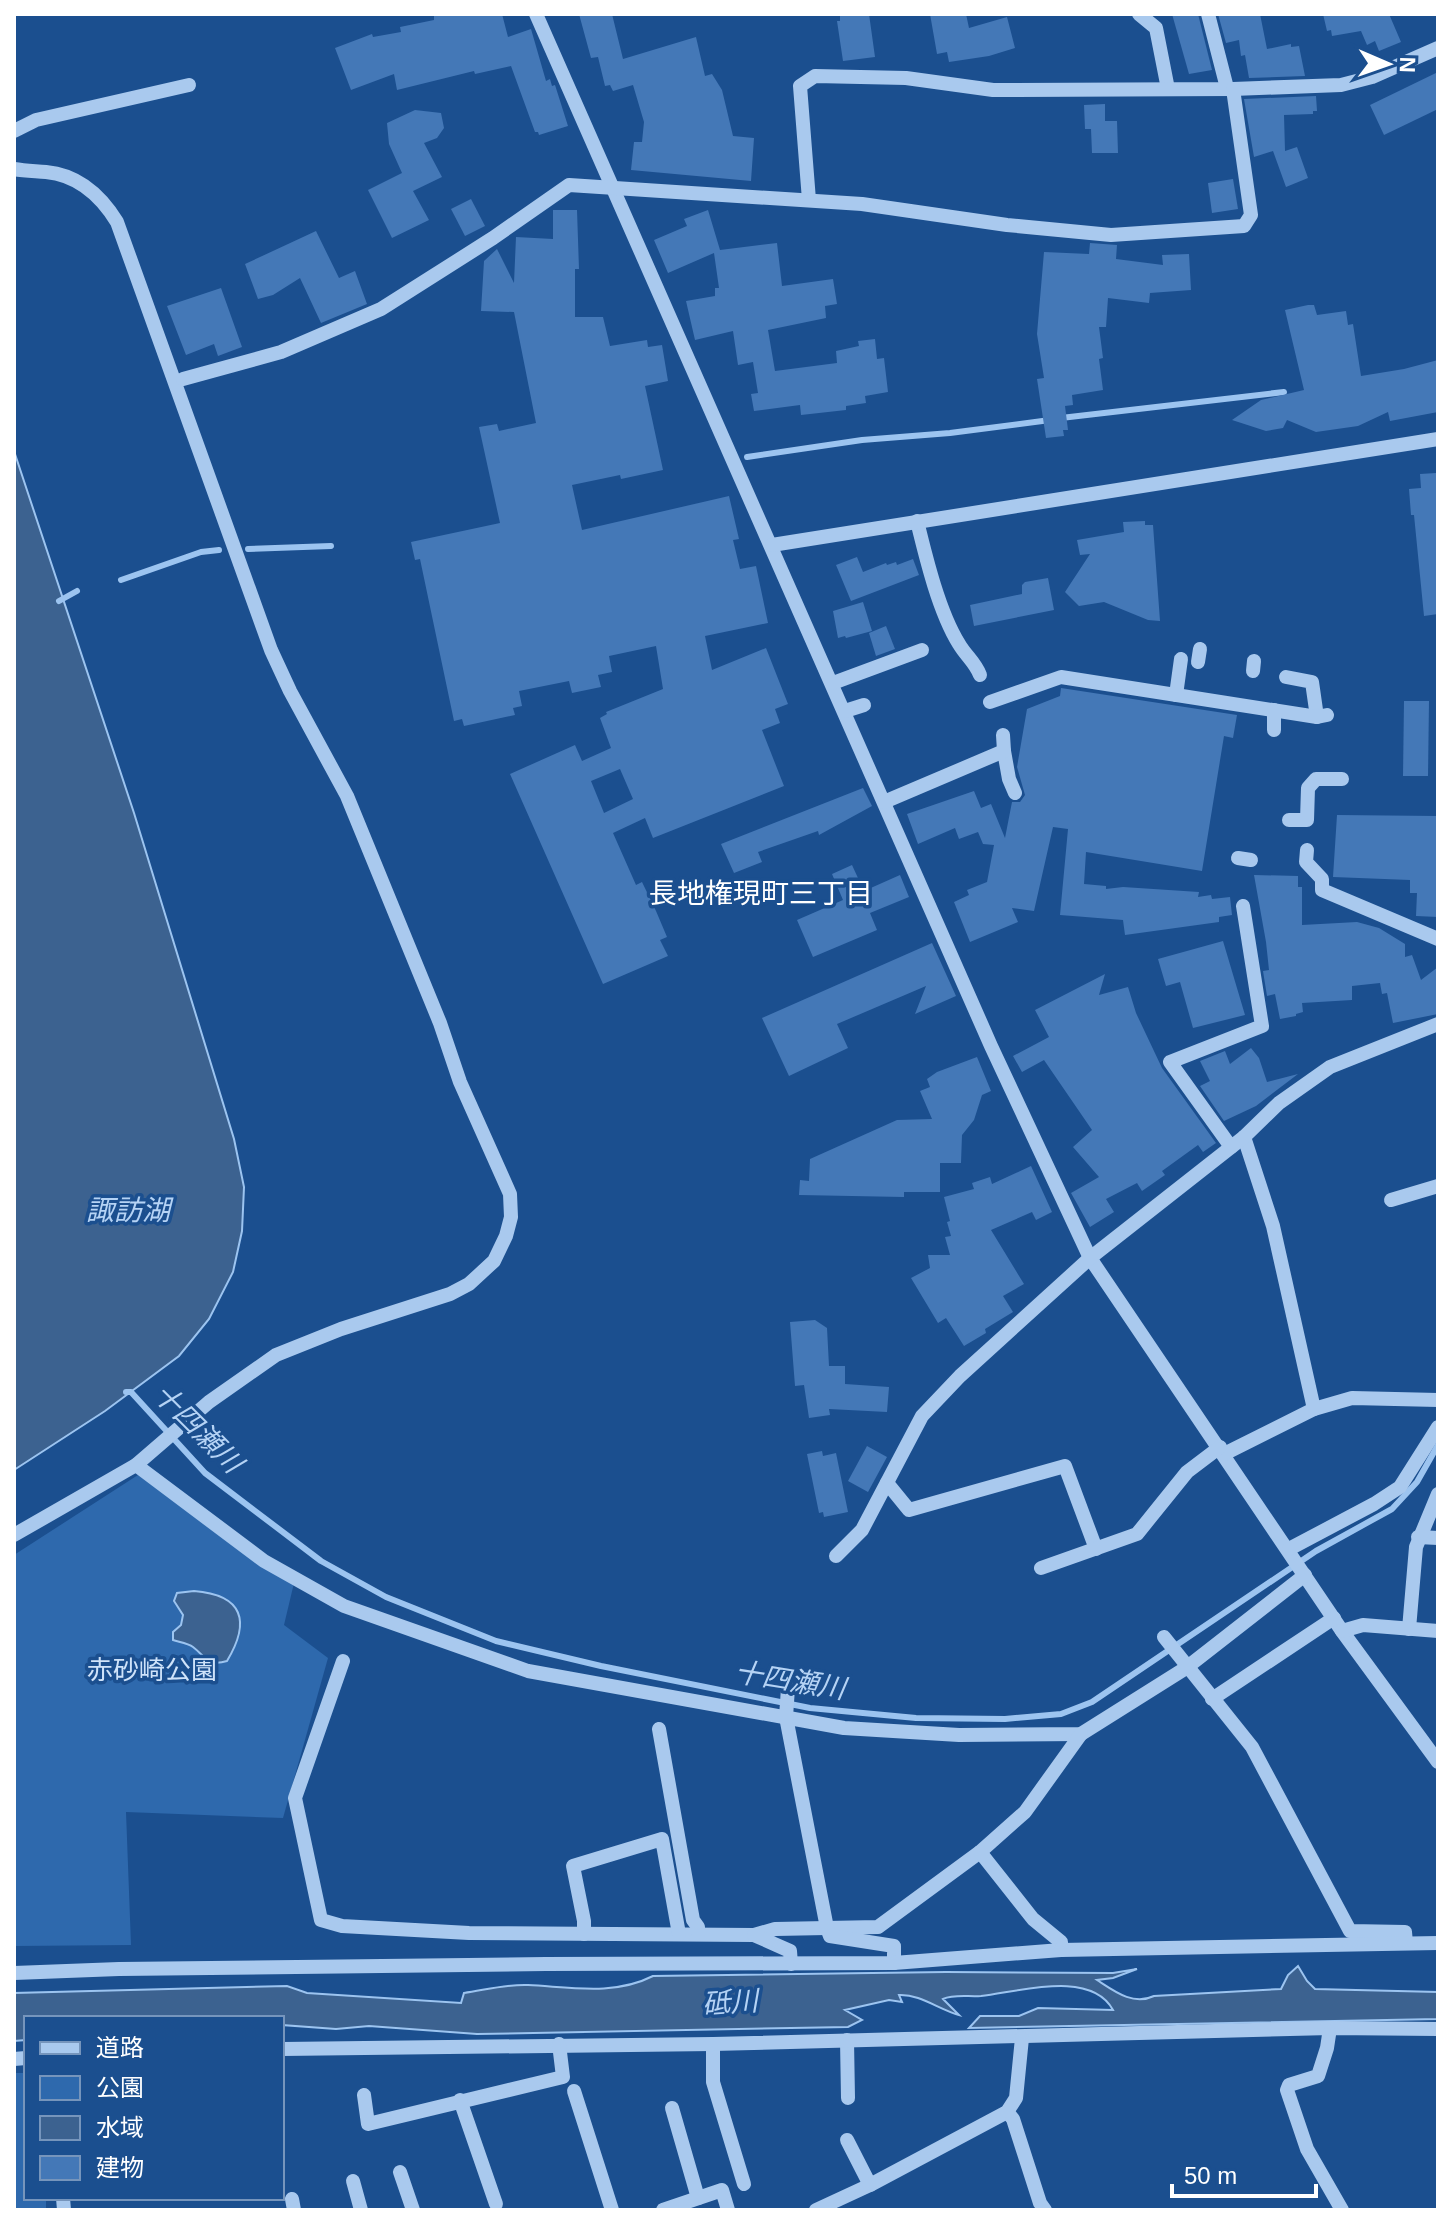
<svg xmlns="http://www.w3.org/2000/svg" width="1452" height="2224" font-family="Helvetica,'Noto Sans JP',sans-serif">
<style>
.green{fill:#2e69ad}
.water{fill:#3c6290;stroke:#9cc4f0;stroke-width:2}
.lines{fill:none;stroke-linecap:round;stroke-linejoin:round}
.stream{stroke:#9cc4f0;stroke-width:6}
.building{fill:#4478b7;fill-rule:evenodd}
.minor{stroke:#a9c9ee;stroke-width:14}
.labels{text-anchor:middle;stroke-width:7;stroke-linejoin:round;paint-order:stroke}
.park-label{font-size:26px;fill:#cfe3fa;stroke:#1b4f8f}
.neighbourhood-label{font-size:28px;fill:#fff;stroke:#1b4f8f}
.water-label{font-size:28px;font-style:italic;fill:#b5d3f5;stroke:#1b4f8f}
</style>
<rect width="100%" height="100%" fill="#1b4f8f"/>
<g class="green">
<path d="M138,1475L294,1583L284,1625L328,1658L283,1818L126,1812L131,1945L14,1946V1555Z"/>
<path d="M14,2073H26V2198H46V2210H14Z"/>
</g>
<g class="water">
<path d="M14,451L134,813L234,1139L244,1187L242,1231L233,1272L209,1319L179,1356L105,1411L14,1470Z"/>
<path d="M194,1591C243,1595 251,1621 227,1661C208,1667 206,1657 193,1647C188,1643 179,1642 173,1640V1632L181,1625L183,1615L174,1601L177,1593Z"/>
<path d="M1298,1966L1307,1981L1315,1989L1438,1992V2019L969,2028L980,2016H1019L1038,2008L1113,2010C1091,1969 1018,1992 981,1996C969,1997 954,1994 943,1999L959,2015C938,2009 920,1994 899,1995L902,2002L889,2000L845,2010L862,2020L848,2027L477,2034L369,2026L336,2029L282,2025V2018H26V2040L14,2041V1993L287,1986L307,1993L461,2003L464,1993C485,1990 507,1984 528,1985C570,1987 614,1996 653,1976L946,1972L1113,1973L1137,1969L1113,1978L1097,1980C1114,1991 1133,2006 1154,1996L1281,1989L1288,1975Z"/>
</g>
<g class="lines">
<g class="stream">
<path d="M1061,418L1284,392"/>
<path d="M747,457L862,440L950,433L1050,420"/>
<path d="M248,549L331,546"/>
<path d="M121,580L201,552L219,550"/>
<path d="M59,601L77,591"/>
<path d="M126,1392H131L205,1473L321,1561L386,1597L496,1641L601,1666L810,1708L916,1718L1005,1719L1061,1714L1092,1702L1316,1551L1392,1509L1417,1482L1438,1445"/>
</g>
</g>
<g class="building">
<path d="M443,14H502L508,37L531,29L546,81L550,79L552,86L555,85L568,126L539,135L538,132H535L511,66L475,74L474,71L397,90L394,74L351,90L335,48L372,34L373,37L401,32L400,27L434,20V16Z"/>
<path d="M579,14H612L623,59L696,37L705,76L712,74L722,90L733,136L754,138L751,181L631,170L634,142H642L644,122L633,85L613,91L610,85L605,86L598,57L591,58Z"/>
<path d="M840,14H869L875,57L843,61L837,21H840Z"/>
<path d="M930,14H966L969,28L1007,17L1015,48L989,56L949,62L947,52L937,54Z"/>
<path d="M1172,14H1198L1212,70L1189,74Z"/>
<path d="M1218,14H1260L1267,49L1291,44V47L1299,46L1305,76L1249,78L1245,55L1241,56L1239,40L1226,43Z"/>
<path d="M1323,14H1389L1401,42L1379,51L1375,41L1367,45L1361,31L1332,36L1331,30L1327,31Z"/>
<path d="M1438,72V109L1384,135L1370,105Z"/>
<path d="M1316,96L1317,111H1313V114L1284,115L1285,151L1297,147L1308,178L1286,187L1273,151L1254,157L1244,99Z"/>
<path d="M1105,104V121H1117L1118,153H1092L1091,129H1085L1084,105Z"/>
<path d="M415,110L441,113L444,128L437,138L424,143L442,177L413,191L429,220L392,238L368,190L402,173L389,144L387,123Z"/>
<path d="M1233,179L1238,209L1212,213L1208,183Z"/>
<path d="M471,199L485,226L465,236L451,209Z"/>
<path d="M553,210H577L579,269H575V317H603L610,346L647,340L648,347L662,345L668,381L645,386L663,470L621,479L620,475L572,485L582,530L729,496L739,539L733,540L740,569L756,566L768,623L705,636L712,670L766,648L788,704L775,709L780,723L762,730L784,786L653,838L645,818L613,833L636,885L642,882L656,911L667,937L660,940L668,956L603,984L510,774L575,745L582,761L611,748L600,718L607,714L606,712L663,689L656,646L609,656L612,672L598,675L601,687L572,693L569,681L519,691L522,706L513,708L515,715L464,726L462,719L454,721L420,559L415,560L411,542L500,523L479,427L497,424L499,431L536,423L514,312L481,311L484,261L497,249L514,283L516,237L553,239ZM620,769L633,799L604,813L591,781Z"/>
<path d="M708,210L720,250L777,243L782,286L833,279L837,304L825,306L826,318L768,330L775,371L837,363L836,351L859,346L858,341L875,339L877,359L884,358L888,392L865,396L866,403L846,406V410L801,415L800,405L754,411L751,394L758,393L753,362L738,365L733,331L695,340L686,301L715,296V288H719L714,253L668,273L654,240L687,226L684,219Z"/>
<path d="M316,231L339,278L355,271L367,304L321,323L300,278L273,295L258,299L245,264Z"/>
<path d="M1090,243L1117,245L1116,259L1163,265L1162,255L1189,254L1191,290L1150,293L1149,303L1108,298L1106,327H1099L1103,358L1099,359L1103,390L1072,395L1073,405L1065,406L1068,430H1063L1064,436L1046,438L1037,379L1044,378L1037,334L1044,252L1089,254Z"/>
<path d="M221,288L242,347L218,356L214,344L186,355L167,306Z"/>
<path d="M1308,305H1314L1317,315L1346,311L1348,325L1353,324L1361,376L1404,369L1438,360V412L1390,421L1388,412L1358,426L1316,432L1287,420L1283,428L1266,431L1232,420L1261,400L1304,390L1285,310Z"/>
<path d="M1436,473L1438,486V614L1424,616L1414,515H1411L1409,489L1421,488L1420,474Z"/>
<path d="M1145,521V525H1153L1160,621L1148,620L1104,602L1079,606L1065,592L1090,554L1080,555L1077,540L1124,532L1123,522Z"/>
<path d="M857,557L863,572L886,563L887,565L896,562L897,565L913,559L919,575L851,601L836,565Z"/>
<path d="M1048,578L1054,610L974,626L970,605L1022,594V585L1025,582Z"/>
<path d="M863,602L872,631L846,638L845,636L838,638L833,611Z"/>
<path d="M886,626L895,649L876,656L869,633Z"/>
<path d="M1061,688L1237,715L1233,738L1224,736L1202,871L1086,852L1084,884L1106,886V889L1123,887L1199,892L1198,897L1211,895L1212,899L1230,897L1232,915L1219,917V922L1125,935L1123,920L1060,915L1068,829L1053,827L1034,911L1012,908L1018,922L970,942L954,902L969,895L967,890L987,882L994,845L983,844L978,832L959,839L955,828L918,844L907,814L974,791L981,808L991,804L1005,838L1012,802H1020L1025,795L1017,767L1027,709L1060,696Z"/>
<path d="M1404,701H1429L1428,776H1403Z"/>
<path d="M863,788L872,806L819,835L818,831L758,852L762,862L734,873L721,844Z"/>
<path d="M1337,815L1438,816V917L1416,916L1417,893H1410V880L1333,877Z"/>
<path d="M852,865L864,891L900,875L909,897L870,913L877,930L813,957L797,920L843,900L832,874Z"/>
<path d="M1254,875L1298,876V887H1302V925L1357,922L1379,928L1405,944V957L1412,955L1421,980L1438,967V1014L1393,1023L1387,993L1382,994L1380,983L1352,986V1000L1302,1003L1303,1012L1296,1014V1016L1280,1019L1275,994L1267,996L1263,971L1269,970L1266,942Z"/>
<path d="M1223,941L1245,1015L1193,1028L1180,982L1166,986L1158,959Z"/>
<path d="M932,943L956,996L915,1014L926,986L837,1024L848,1048L789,1076L762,1018Z"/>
<path d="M1105,974L1099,995L1128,987L1136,1013L1162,1068L1216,1143L1203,1152L1198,1145L1162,1171L1165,1175L1142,1191L1137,1183L1106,1199L1114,1212L1090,1227L1071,1193L1099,1177L1073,1147L1092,1130L1044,1060L1022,1072L1013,1056L1049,1037L1035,1010Z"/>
<path d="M1251,1048L1259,1058L1267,1082L1298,1074L1256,1106L1224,1121L1200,1086L1210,1081L1200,1061L1225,1051L1230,1064Z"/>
<path d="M977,1057L991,1091L982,1095L974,1120L962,1135L961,1163H940V1192H904V1197L799,1195L800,1180L809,1181L810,1159L897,1120L932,1119L920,1091L930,1087L927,1079L937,1072Z"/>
<path d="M1031,1166L1052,1212L1036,1220L1032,1212L991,1230L1024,1284L1003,1296L1013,1312L985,1329L986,1333L964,1346L946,1318L938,1323L911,1278L930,1268L928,1255H950L945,1237L951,1236L947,1222L950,1221L944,1197L974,1189L972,1183L990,1177L992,1184Z"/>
<path d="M815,1320L827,1328L829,1366H845V1384L889,1387L887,1412L829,1409L830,1415L809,1418L804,1385L795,1386L790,1322Z"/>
<path d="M867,1446L887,1457L868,1492L848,1481Z"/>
<path d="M822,1451L823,1456L836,1453L848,1512L824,1517L823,1512L819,1513L807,1454Z"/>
</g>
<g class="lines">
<g class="minor">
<path d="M536,14L991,1046L1090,1258L1342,1631L1438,1762"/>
<path d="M1139,14L1156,28L1168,89"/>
<path d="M1208,14L1227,88"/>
<path d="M14,131L36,120L189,85"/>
<path d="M14,169C25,171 35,171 46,172C79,175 101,196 117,222L271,650L290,691L347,796L440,1023L460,1082L510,1194L511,1217L506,1236L494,1261L469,1284L450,1294L341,1329L276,1355L209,1402L136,1465L14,1535"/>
<path d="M809,200L800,86L815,76L906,78L993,90L1233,89L1341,85L1372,77L1438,48"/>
<path d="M183,379L281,352L381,309L493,238L569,185L862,204L1007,225L1111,235L1244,226L1251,215L1233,89"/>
<path d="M917,521C926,558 939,612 959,644C966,656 975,662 980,675"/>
<path d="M772,545L1438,439"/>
<path d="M1198,662L1200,649"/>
<path d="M1253,671L1254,661"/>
<path d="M1286,677L1312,682L1317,717"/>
<path d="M833,683L922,650"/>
<path d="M1176,695L1181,659"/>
<path d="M990,702L1061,677L1317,717L1327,715"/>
<path d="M845,711L864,705"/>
<path d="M1274,730V710"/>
<path d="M1004,751L1009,779L1015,793"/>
<path d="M884,802L1004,751L1003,735"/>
<path d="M1289,820H1307L1308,788L1316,779H1342"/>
<path d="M1307,850L1306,862L1322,879V890L1438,939"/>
<path d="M1238,858L1251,860"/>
<path d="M1231,1147L1170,1062L1262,1026L1243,906"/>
<path d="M1391,1200L1438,1186"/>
<path d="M1314,1409L1352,1398L1438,1400"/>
<path d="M1224,1454L1314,1409L1273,1226L1244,1137"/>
<path d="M136,1465L264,1561L344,1606L528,1671L844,1728L959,1735L1081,1734L1186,1668L1305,1575"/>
<path d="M887,1483L909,1510L1065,1466L1096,1549"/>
<path d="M1418,1537L1438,1538"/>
<path d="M1289,1549L1374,1504L1400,1487L1438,1427"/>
<path d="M836,1556L862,1530L922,1416L960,1376L1090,1258L1244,1137L1279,1103L1330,1067L1438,1024"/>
<path d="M1041,1568L1137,1534L1187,1472L1220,1447"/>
<path d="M1409,1629L1416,1547L1438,1494"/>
<path d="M1342,1631L1363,1625L1438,1631"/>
<path d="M1164,1637L1252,1747L1350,1931L1405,1932L1406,1943"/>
<path d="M343,1661L295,1798L321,1920L342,1926L469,1933L754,1935L775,1929L878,1927L980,1852L1025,1812L1081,1734"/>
<path d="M788,1688L786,1717L827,1928L830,1936L894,1946V1963"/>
<path d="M1212,1699L1334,1618"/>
<path d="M659,1729L693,1920L698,1927V1934"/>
<path d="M980,1852L1033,1919L1061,1942V1950"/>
<path d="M584,1934V1921L573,1866L662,1839L679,1934"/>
<path d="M754,1935L790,1951L791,1964"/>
<path d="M14,1973L119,1969L546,1964L894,1963L1061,1950L1438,1943"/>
<path d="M1330,2028L1327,2048L1318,2076L1289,2085L1287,2090L1307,2149L1342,2210"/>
<path d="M847,2040L848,2098"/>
<path d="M713,2044V2082L744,2184"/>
<path d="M282,2049L713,2044L1330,2028L1438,2029"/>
<path d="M14,2059L26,2058"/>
<path d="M574,2091L612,2210"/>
<path d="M364,2095L368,2124L563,2077L559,2044"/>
<path d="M460,2100L496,2204"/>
<path d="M672,2108L698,2198"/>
<path d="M1007,2112L1013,2119L1040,2203L1045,2210"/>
<path d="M847,2140L870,2185"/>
<path d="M400,2172L413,2210"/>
<path d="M353,2181L361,2210"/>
<path d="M63,2198L64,2210"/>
<path d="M292,2199L294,2210"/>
<path d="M663,2210L722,2190L728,2210"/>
<path d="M816,2210L870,2185L1007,2112L1016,2098L1022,2038"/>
</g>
</g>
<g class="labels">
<g class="park-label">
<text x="152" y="1679">赤砂崎公園</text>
</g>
<g class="neighbourhood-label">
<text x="761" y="903">長地権現町三丁目</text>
</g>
<g class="water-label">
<text x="128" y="1220">諏訪湖</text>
<text transform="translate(198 1428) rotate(45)" y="10">十四瀬川</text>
<text transform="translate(790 1680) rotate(9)" y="10">十四瀬川</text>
<text transform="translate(730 2002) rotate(-4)" y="10">砥川</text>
</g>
</g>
<rect width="1452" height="2224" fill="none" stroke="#ffffff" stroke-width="32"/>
<rect x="24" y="2016" width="260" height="184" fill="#1b4f8f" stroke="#7695bc" stroke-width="2"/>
<rect x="40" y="2042" width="40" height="12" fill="#a9c9ee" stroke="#7695bc" stroke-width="2"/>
<text x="96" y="2056" font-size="24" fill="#ffffff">道路</text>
<rect x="40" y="2076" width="40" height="24" fill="#2e69ad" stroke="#7695bc" stroke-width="2"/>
<text x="96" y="2096" font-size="24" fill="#ffffff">公園</text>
<rect x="40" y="2116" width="40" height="24" fill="#3c6290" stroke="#7695bc" stroke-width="2"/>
<text x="96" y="2136" font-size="24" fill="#ffffff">水域</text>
<rect x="40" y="2156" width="40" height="24" fill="#4478b7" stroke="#7695bc" stroke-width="2"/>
<text x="96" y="2176" font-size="24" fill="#ffffff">建物</text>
<g transform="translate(1388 64) rotate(92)" stroke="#1b4f8f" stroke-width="6" paint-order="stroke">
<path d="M0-6L14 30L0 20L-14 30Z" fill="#ffffff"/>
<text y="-12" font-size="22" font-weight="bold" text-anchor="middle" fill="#ffffff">N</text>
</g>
<path d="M1172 2184v12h144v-12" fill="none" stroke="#ffffff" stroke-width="4"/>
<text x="1184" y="2184" font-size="24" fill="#ffffff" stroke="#1b4f8f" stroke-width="6" paint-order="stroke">50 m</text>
</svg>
